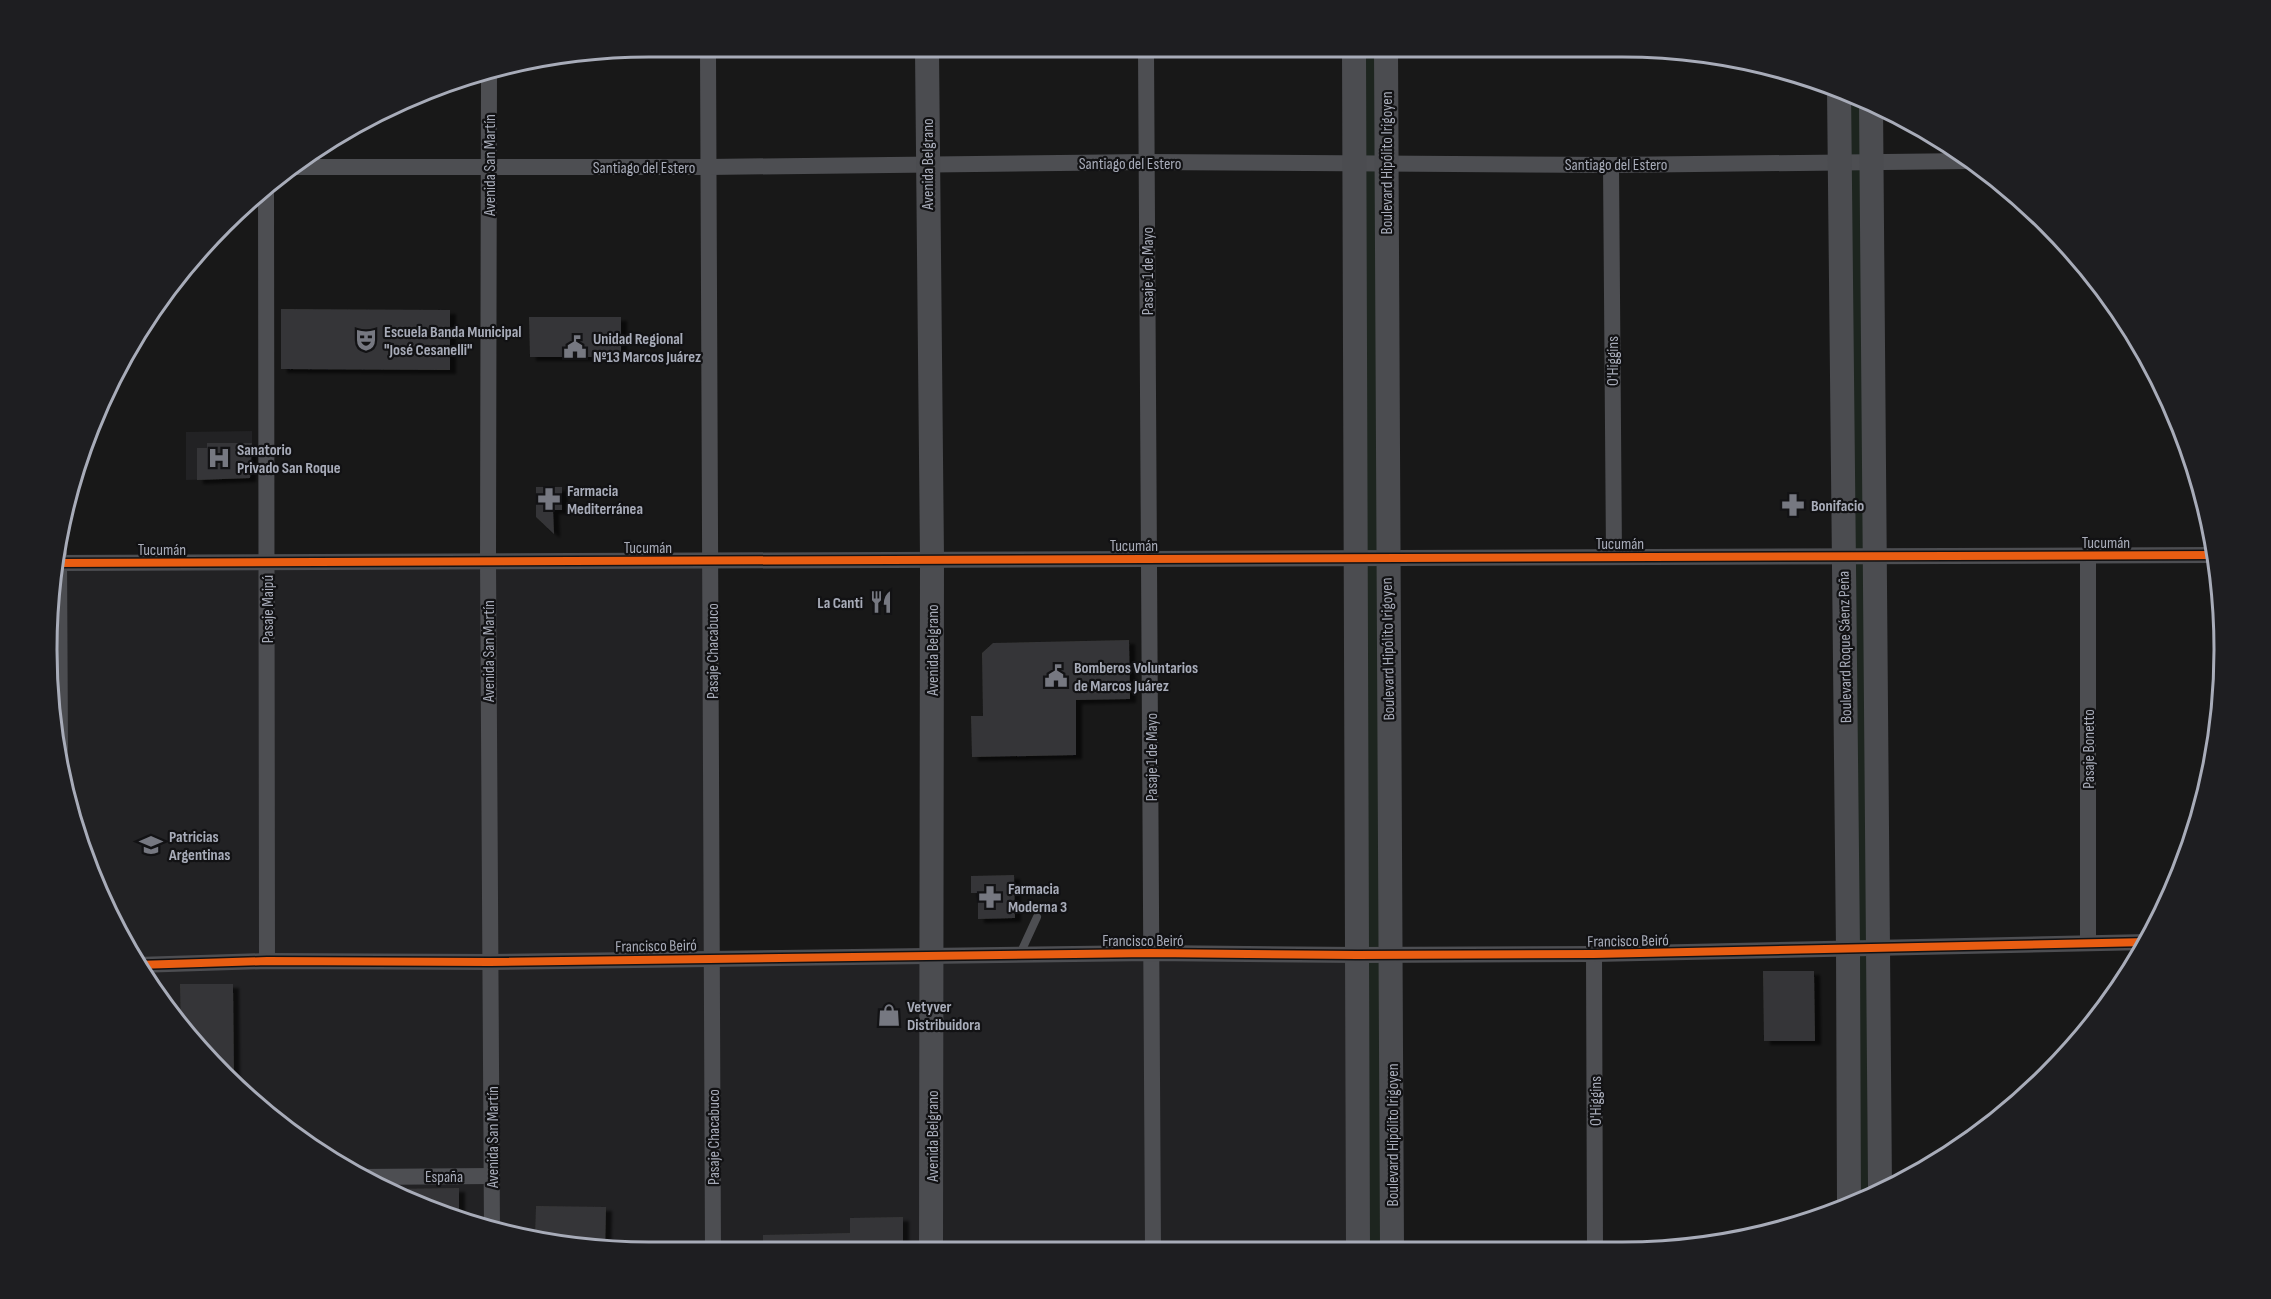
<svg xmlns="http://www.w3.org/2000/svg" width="2271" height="1299" font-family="'Sofia Sans Condensed',sans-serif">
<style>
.built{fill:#222224}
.green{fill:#1d251f}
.building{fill:#363637;filter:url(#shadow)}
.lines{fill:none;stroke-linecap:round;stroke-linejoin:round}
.lane{stroke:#4d4e52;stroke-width:8}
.street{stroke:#4d4e52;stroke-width:16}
.secondary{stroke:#4b4c50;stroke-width:24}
.cycleway-casing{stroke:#121214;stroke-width:11}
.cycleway{stroke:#e95d12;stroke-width:8}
.labels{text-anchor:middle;stroke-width:4.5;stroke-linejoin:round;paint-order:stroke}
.street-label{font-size:16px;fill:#a8acb9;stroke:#121214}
.poi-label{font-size:16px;font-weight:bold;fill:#a8acb9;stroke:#121214;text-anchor:start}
.rim{fill:none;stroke:#a8acb9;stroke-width:3}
</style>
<defs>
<filter id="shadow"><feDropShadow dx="6" dy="4" stdDeviation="1.5" flood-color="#0009"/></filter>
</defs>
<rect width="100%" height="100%" fill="#181818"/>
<g class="built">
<path d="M252,431V473L250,478L186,480V432Z"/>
<path d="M712,560L714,958L1357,955L1358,1249L610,1251L493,1232L348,1172L252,1103L196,1047L127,951L92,880L58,767L56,748L55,563Z"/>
</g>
<g class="green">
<path d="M1354,49H1386L1392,1248L1358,1249Z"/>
<path d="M1850,94L1862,100L1868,1195L1856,1201Z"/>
</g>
<g class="building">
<path d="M281,309L450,310V370L281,369Z"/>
<path d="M529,317H621V357H530Z"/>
<path d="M207,443H252L250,478L197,480V448H207Z"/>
<path d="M536,487H562V510H553L554,534L536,517Z"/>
<path d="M1129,640L1130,699L1076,700V755L972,757L971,716H983L982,653L993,643Z"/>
<path d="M1014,875L1015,918L978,919V893H971V876Z"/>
<path d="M1763,971H1814L1815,1041H1764Z"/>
<path d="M180,984H233L234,1085L196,1047L181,1026Z"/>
<path d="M459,1188V1218L390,1189Z"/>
<path d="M536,1206L606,1207L605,1250L535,1239Z"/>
<path d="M903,1217V1250L763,1251V1235L850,1233V1218Z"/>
</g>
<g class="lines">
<path class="lane" d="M1020,954L1037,917"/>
<g class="street">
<path d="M1146,50L1153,1249"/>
<path d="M708,51L713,1251"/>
<path d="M489,71L488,561L492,1232"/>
<path d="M1611,165L1614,557"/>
<path d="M290,167H708L1146,162L1611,165L1970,161"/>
<path d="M266,186L267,961"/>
<path d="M55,563L2214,555"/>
<path d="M2088,942V555"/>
<path d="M1594,954L1595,1248"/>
<path d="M137,965L267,961L490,962L1151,953L1357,955L1594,954L2148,942"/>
<path d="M360,1177L492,1176"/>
</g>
<g class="secondary">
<path d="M1354,49L1358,1249"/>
<path d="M1386,49L1392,1248"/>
<path d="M927,50L932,559L931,1250"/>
<path d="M1839,89L1848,949L1849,1204"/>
<path d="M1871,104L1880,1189"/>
<path d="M55,555L56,748"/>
</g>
<g class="cycleway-casing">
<g id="cycleway">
<path d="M53,563L2214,555"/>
<path d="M137,965L267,961L490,962L1151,953L1357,955L1594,954L2148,942"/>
</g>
</g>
<use href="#cycleway" class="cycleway"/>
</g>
<defs>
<g id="theatre-bare" transform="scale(1.8)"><path d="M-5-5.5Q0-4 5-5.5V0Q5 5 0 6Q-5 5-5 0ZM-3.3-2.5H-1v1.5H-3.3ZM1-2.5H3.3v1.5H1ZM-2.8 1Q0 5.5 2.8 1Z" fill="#767881" stroke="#121214" stroke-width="2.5" paint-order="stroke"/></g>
<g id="civic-bare" transform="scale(1.8)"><path d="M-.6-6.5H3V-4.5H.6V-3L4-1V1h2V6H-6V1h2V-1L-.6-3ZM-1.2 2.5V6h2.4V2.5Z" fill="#767881" stroke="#121214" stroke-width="2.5" paint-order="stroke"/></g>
<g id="hospital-bare" transform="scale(1.8)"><path d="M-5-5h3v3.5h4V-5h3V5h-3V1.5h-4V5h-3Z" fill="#767881" stroke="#121214" stroke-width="2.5" paint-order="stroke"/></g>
<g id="pharmacy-bare" transform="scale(1.8)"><path d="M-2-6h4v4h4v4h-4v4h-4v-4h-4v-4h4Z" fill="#767881" stroke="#121214" stroke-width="2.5" paint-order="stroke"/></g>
<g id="restaurant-bare" transform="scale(1.8)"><path d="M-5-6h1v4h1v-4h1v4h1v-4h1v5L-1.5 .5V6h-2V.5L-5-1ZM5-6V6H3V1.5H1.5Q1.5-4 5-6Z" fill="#767881" stroke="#121214" stroke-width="2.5" paint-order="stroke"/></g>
<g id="school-bare" transform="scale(1.8)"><path d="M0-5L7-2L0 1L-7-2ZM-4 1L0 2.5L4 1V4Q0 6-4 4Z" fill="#767881" stroke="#121214" stroke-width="2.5" paint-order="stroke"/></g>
<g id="shop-bare" transform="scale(1.8)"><path d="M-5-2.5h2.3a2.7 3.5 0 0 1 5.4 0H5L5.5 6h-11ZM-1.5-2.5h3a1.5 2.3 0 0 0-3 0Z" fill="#767881" stroke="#121214" stroke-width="2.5" paint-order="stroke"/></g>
</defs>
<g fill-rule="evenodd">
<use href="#theatre-bare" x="366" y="340"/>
<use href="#civic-bare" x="575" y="347"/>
<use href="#hospital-bare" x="219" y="458"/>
<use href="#pharmacy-bare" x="549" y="499"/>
<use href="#pharmacy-bare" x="1793" y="505"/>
<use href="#restaurant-bare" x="881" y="602"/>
<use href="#civic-bare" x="1056" y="676"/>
<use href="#school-bare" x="151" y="845"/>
<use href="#pharmacy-bare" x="990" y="897"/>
<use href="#shop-bare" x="889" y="1015"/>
</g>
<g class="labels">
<g class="street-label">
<text x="1130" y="169">Santiago del Estero</text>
<text transform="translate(1386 163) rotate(-90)" y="6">Boulevard Hipólito Irigoyen</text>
<text transform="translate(927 164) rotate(-90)" y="6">Avenida Belgrano</text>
<text x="1616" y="170">Santiago del Estero</text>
<text transform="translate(489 165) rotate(-90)" y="6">Avenida San Martín</text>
<text x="644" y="173">Santiago del Estero</text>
<text transform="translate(1147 271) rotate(-90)" y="6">Pasaje 1 de Mayo</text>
<text transform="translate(1612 361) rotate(-90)" y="6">O'Higgins</text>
<text x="2106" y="548">Tucumán</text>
<text x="1620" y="549">Tucumán</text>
<text x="1134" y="551">Tucumán</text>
<text x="648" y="553">Tucumán</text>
<text x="162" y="555">Tucumán</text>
<text transform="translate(267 609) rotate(-90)" y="6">Pasaje Maipú</text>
<text transform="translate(1844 647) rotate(-91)" y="6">Boulevard Roque Sáenz Peña</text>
<text transform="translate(1387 649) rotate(-91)" y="6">Boulevard Hipólito Irigoyen</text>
<text transform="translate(932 650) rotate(-90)" y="6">Avenida Belgrano</text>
<text transform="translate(488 651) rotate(-90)" y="6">Avenida San Martín</text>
<text transform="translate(712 651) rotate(-90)" y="6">Pasaje Chacabuco</text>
<text transform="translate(2088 749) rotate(-90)" y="6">Pasaje Bonetto</text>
<text transform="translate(1151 757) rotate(-90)" y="6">Pasaje 1 de Mayo</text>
<text x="1143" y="946">Francisco Beiró</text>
<text transform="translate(1628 940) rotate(-1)" y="6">Francisco Beiró</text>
<text transform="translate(656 945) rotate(-1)" y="6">Francisco Beiró</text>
<text transform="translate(1595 1101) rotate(-90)" y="6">O'Higgins</text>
<text transform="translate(1392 1135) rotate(-90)" y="6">Boulevard Hipólito Irigoyen</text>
<text transform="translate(932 1136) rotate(-90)" y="6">Avenida Belgrano</text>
<text transform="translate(492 1137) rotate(-90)" y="6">Avenida San Martín</text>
<text transform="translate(713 1137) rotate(-90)" y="6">Pasaje Chacabuco</text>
<text x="444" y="1182">España</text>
</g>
<g class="poi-label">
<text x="384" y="337">Escuela Banda Municipal<tspan x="384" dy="18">"José Cesanelli"</tspan></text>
<text x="593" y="344">Unidad Regional<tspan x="593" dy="18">Nº13 Marcos Juárez</tspan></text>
<text x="237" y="455">Sanatorio<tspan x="237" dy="18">Privado San Roque</tspan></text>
<text x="567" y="496">Farmacia<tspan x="567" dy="18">Mediterránea</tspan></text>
<text x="1811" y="511">Bonifacio</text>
<text x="863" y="608" text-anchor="end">La Canti</text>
<text x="1074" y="673">Bomberos Voluntarios<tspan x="1074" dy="18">de Marcos Juárez</tspan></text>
<text x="169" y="842">Patricias<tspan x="169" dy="18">Argentinas</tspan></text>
<text x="1008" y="894">Farmacia<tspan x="1008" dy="18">Moderna 3</tspan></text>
<text x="907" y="1012">Vetyver<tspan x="907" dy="18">Distribuidora</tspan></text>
</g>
</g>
<path d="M0 0H2271V1299H0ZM649 57H1622A592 592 0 0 1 2214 649V650A592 592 0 0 1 1622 1242H649A592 592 0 0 1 57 650V649A592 592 0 0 1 649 57Z" fill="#1e1e21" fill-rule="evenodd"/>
<path class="rim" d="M649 57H1622A592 592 0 0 1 2214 649V650A592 592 0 0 1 1622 1242H649A592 592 0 0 1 57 650V649A592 592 0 0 1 649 57Z"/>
</svg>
